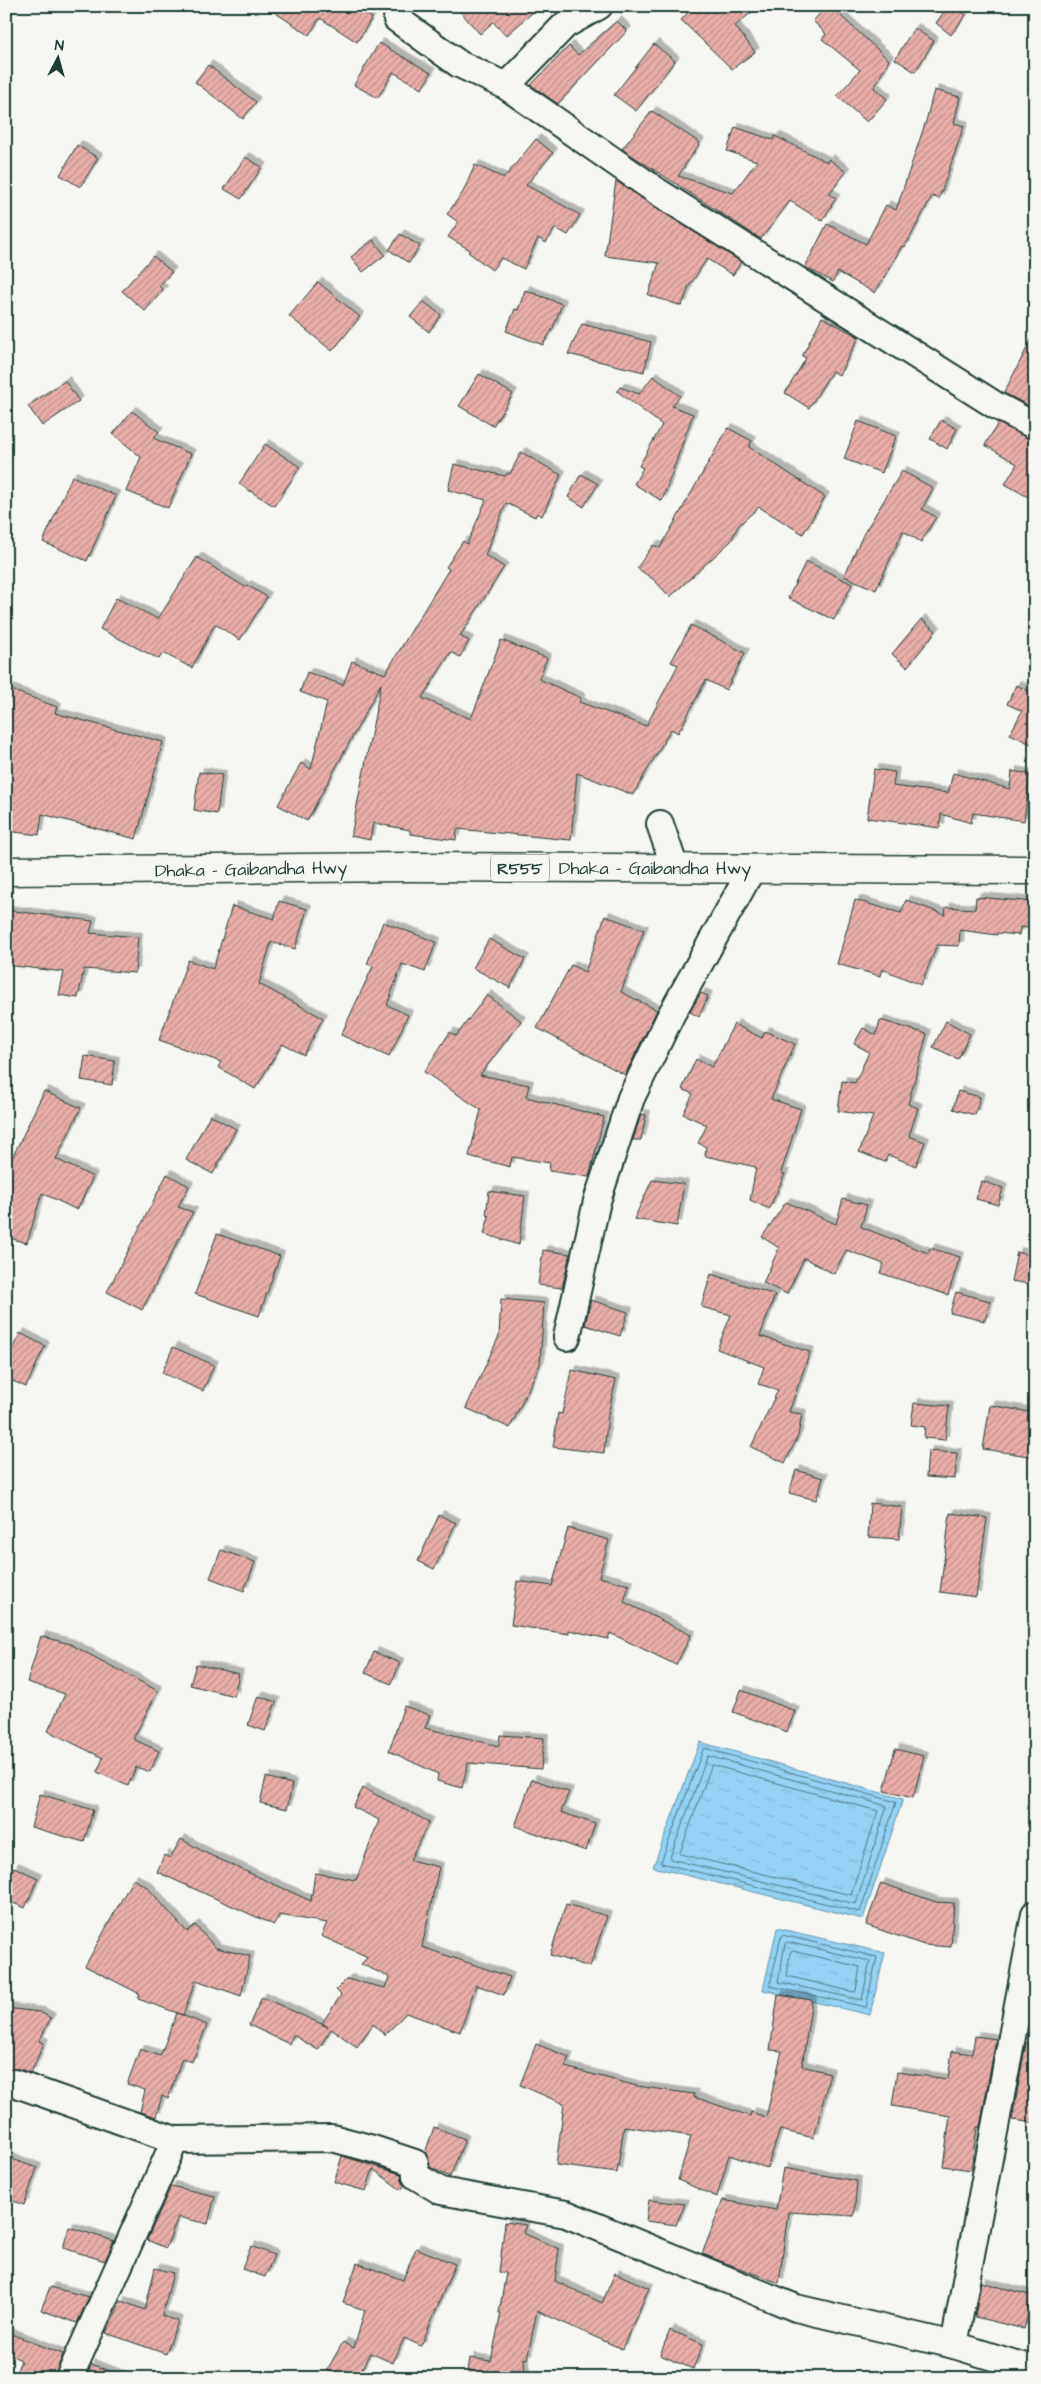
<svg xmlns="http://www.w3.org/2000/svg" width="1041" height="2384" font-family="'Architects Daughter',sans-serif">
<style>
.water{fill:url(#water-ripples);stroke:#6596a7}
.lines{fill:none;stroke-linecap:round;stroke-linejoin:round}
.shore{stroke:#4d7981;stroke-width:1}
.building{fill:url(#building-hatch);stroke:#1f3d34;filter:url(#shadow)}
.street-casing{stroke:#1f3d34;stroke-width:30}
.primary-casing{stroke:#1f3d34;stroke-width:31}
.street{stroke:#f6f6f2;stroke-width:26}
.primary{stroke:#f6f6f2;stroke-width:28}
.labels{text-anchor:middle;stroke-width:4;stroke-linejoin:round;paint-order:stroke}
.shield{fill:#f6f6f2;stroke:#60746d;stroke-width:1}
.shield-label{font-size:16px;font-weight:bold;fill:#1f3d34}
.street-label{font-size:18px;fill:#1f3d34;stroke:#f6f6f2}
</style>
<defs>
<pattern id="water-ripples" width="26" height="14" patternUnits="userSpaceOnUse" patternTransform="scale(1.25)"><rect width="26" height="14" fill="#93d2f4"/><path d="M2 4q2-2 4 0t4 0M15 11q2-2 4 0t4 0" fill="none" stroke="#7eb5d2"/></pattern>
<pattern id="building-hatch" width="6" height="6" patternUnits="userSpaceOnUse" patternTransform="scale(1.25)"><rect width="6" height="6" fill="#e9aeaa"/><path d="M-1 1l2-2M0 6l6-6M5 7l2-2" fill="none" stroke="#bc8f8b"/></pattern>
<filter id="shadow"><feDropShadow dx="4.5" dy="-4.5" stdDeviation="0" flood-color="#0004"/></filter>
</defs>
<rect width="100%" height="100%" fill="#f6f6f2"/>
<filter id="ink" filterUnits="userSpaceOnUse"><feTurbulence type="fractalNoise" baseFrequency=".02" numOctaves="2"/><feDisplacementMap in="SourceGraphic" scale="10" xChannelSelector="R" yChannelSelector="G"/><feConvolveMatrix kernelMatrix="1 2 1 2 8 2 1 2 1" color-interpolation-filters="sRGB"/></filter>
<g filter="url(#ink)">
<g class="water">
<path d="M700,1742L903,1799L863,1919L653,1867Z"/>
<path d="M777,1928L885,1953L870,2015L763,1990Z"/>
</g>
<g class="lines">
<g class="shore">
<path d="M704,1748L896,1802L860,1912L661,1863Z"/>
<path d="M708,1756L887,1806L856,1904L670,1859Z"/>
<path d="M712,1765L878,1811L851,1895L680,1854Z"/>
<path d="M782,1935L877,1957L866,2007L770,1986Z"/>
<path d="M787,1942L870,1961L862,2000L778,1982L785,1944Z"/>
<path d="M793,1951L860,1967L856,1991L854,1992L787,1976L790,1953Z"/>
</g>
</g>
<g class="building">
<path d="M265,6H352L372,18L357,42L320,18L309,35Z"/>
<path d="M455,6H540L506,36L493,22L480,34Z"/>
<path d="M694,6H759L735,26L755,52L732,69L681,20Z"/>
<path d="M827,6H830L889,60L874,88L887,99L867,122L837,96L860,70L822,39L826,34L813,21Z"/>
<path d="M948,6H955L966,15L951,35L936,23Z"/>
<path d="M617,21L627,31L558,104L531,85L569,46L578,55Z"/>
<path d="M914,28L934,41L915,72L895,59Z"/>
<path d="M379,43L431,73L422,89L393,72L378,98L354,85Z"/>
<path d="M654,44L675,61L636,111L614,95Z"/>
<path d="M208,65L256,102L243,119L195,82Z"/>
<path d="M934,90L960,97L954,123L964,126L939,199L932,196L905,247L902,246L875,293L838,272L833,282L805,267L827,224L866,244L886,205L896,210L926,121Z"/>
<path d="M652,111L700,143L678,176L733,193L757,161L727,151L735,127L773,140L775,136L827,162L829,159L846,172L829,194L836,198L822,221L790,201L761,239L622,149Z"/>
<path d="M536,139L553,153L526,185L580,215L568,235L555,228L546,243L538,238L524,269L501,258L492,270L468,252L470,250L448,237L458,222L447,214L463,192L475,165L504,178Z"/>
<path d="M77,145L98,158L80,187L60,175Z"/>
<path d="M245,157L262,167L241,199L224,189Z"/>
<path d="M616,181L741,262L733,275L707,259L689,286L682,306L648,295L659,263L605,256Z"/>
<path d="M400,234L420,246L409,263L389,250Z"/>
<path d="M373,240L385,255L363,272L351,257Z"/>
<path d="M153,256L172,272L159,286L163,290L145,311L122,291Z"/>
<path d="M318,282L360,317L332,351L289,316Z"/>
<path d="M525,290L562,304L553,328L543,345L506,331L515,309L518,310Z"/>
<path d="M423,301L441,315L429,332L410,317Z"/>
<path d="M822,317L859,337L839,375L832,371L809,408L785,393L806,358L802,356Z"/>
<path d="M582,324L651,342L644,372L568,354Z"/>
<path d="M1035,332V409L1004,393Z"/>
<path d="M479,374L513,394L493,426L459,406Z"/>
<path d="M653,376L680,396L672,406L693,414L662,501L634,484L643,468L639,466L662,425L617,391L620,387L639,394Z"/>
<path d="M65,381L79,401L42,426L28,406Z"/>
<path d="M132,411L159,432L153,438L191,454L168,508L126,491L141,457L113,434Z"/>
<path d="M941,420L957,429L947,449L930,439Z"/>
<path d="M858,421L896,436L882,473L844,459Z"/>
<path d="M998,423L1035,441V501L1005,484L1017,464L985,445Z"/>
<path d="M728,428L752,441L749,447L825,497L803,534L759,507L738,526L731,541L670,597L654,580L637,568L653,545L660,548Z"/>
<path d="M265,444L300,467L274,506L239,484Z"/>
<path d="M521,452L561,475L542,516L537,513L535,517L506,503L485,555L504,567L460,636L469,641L460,657L451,652L422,698L471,719L501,640L547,658L539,679L581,698L579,702L646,726L678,665L671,662L691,625L745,653L726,690L706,680L678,733L671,729L633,795L577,773L571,840L457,829L456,840L410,834V830L373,823L370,840L351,836L381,684L307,821L278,805L301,763L311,769L327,702L300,692L307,672L343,685L352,661L385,674L449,569L446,567L463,541L467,544L486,500L448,490L454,464L505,476L508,473L510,474Z"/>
<path d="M902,471L933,488L922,509L936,517L921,542L903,531L876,590L844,576L864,533Z"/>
<path d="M581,474L598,484L584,507L568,497Z"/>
<path d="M72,476L116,496L87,561L43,542Z"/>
<path d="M197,557L245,587L247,585L267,597L240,640L215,624L192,668L163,653L159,659L100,629L116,598L158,619Z"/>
<path d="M806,561L852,584L834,620L788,598Z"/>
<path d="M921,619L936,631L907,667L892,654Z"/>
<path d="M1035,684V746L1010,734L1022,711L1007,704L1016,685L1031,692Z"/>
<path d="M6,688L57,707L55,713L163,742L136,839L42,814L39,835L6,831Z"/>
<path d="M874,769L895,772L893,786L948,793L953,773L1010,789L1012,771L1030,774L1024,821L973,813L971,823L941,814L940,828L867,818Z"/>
<path d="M199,772L222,775L217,814L194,810Z"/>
<path d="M976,897L1035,902V929L1020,927L1019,935L997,933V935L960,930L959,946L937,945L921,985L882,969L880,976L837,964L855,900L901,913L906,900L945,915L946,907L975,909Z"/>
<path d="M279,901L307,909L295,949L271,942L259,984L323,1018L304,1055L282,1044L255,1089L218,1067L221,1062L159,1040L188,960L213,969L232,906L274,919Z"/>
<path d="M6,910L93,921L90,933L138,937L135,973L84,969L78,998L59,995L64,972L6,965Z"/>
<path d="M605,916L644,930L621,992L657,1010L625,1075L537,1028L571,965L585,972Z"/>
<path d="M383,922L436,942L425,972L402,964L387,1005L408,1015L389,1057L341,1035L373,966L367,964Z"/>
<path d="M489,939L525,959L510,988L473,968Z"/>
<path d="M701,993L708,996L699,1017L690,1012Z"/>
<path d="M487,995L521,1021L480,1075L529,1085L526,1097L604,1117L589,1177L549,1171L550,1163L512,1157L510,1167L469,1156L481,1110L424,1072L450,1032L456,1036Z"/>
<path d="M880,1020L927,1034L908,1104L918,1108L909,1136L925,1142L916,1166L888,1155L885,1162L859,1152L873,1116L838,1111L842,1081L855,1083L869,1052L854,1044L863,1028L876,1035Z"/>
<path d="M946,1021L970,1034L958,1059L933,1047Z"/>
<path d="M734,1024L762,1038L765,1031L795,1044L771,1099L801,1109L781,1173L785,1174L769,1209L750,1200L756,1167L705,1156L706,1147L698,1143L707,1125L683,1114L693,1094L682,1089L696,1059L712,1067Z"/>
<path d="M85,1056L115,1061L112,1085L81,1080Z"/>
<path d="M44,1091L81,1108L56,1159L93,1177L77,1210L42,1193L27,1243L6,1237V1171Z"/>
<path d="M958,1091L980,1097L975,1115L953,1109Z"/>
<path d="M641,1114L646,1115L641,1140H633Z"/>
<path d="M210,1115L236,1129L213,1174L186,1160Z"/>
<path d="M167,1174L189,1186L178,1207L193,1212L142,1310L107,1292Z"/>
<path d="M652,1180L684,1184L677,1226L634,1219Z"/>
<path d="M981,1181L1003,1188L998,1205L976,1199Z"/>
<path d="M489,1191L525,1196L519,1245L484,1234L489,1216L486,1215Z"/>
<path d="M843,1199L867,1205L861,1227L928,1253L930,1248L960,1257L948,1295L880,1273L884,1264L846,1250L834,1274L804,1258L787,1294L763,1283L779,1248L762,1237L786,1202L836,1224Z"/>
<path d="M217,1234L280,1256L259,1316L195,1294Z"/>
<path d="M543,1250L570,1254L562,1288L538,1285Z"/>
<path d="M1017,1252L1035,1256V1285L1011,1281Z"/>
<path d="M711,1274L775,1295L760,1336L810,1352L789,1412L802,1414L798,1436L785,1463L751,1447L778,1390L758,1384L764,1367L717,1349L731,1315L701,1307Z"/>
<path d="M956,1292L990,1301L985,1321L950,1313Z"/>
<path d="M501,1299L544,1303L540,1364L510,1428L466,1408L499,1336Z"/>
<path d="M591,1300L628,1312L620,1336L585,1325Z"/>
<path d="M20,1333L45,1346L26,1387L6,1378V1362Z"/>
<path d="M173,1347L214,1365L203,1391L162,1373Z"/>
<path d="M572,1370L616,1380L608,1414L604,1453L553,1447L558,1413L562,1414Z"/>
<path d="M914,1403L949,1406L945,1440L924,1438L925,1427L911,1425Z"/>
<path d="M990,1405L1035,1413V1457L983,1449Z"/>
<path d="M928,1451L957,1453L955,1479L926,1477Z"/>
<path d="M796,1470L823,1478L816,1500L789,1493Z"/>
<path d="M870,1503L902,1507L899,1539L868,1537Z"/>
<path d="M950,1513L987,1518L976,1597L940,1592Z"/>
<path d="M439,1515L456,1523L434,1569L418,1561Z"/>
<path d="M568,1528L609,1540L599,1577L629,1585L624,1602L691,1635L676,1665L610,1633L608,1639L569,1630V1634L511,1625L517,1581L552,1586Z"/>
<path d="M221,1550L255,1562L244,1591L210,1578Z"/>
<path d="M41,1636L70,1644L158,1691L133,1739L159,1751L150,1772L136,1767L128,1786L97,1772L103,1758L48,1731L65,1694L27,1682Z"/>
<path d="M374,1652L400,1663L391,1684L365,1673Z"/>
<path d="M196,1664L239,1674L234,1696L190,1685Z"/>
<path d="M741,1690L795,1711L787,1732L733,1712Z"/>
<path d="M258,1696L276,1702L265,1731L248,1725Z"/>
<path d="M404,1706L430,1715L425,1728L499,1746L500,1735L544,1738L541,1769L468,1763L462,1788L437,1781L438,1774L389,1751Z"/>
<path d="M895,1749L924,1756L913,1798L884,1791Z"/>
<path d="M266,1777L292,1784L287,1809L260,1803Z"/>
<path d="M532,1779L569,1792L561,1812L595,1824L586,1851L515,1826Z"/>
<path d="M363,1788L429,1822L410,1860L439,1867L422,1947L510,1977L504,1995L476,1985L460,2032L406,2013L385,2035L373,2024L357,2047L331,2029L318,2050L293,2035L289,2044L249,2025L262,1997L328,2027L322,2023L341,1995L336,1990L347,1979L385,1988L389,1977L361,1964L368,1957L321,1936L327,1923L279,1915L274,1925L157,1872L164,1855L170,1858L181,1839L208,1854L311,1901L315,1873L356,1880L379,1820L353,1807Z"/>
<path d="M40,1794L93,1810L84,1842L31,1827Z"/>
<path d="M14,1867L38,1878L25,1908L6,1900V1886Z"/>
<path d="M133,1879L147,1887L187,1932L195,1925L216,1948L250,1956L241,1996L196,1980L183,2015L138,1999L140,1994L85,1966Z"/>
<path d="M881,1883L936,1902L954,1903L951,1947L924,1945L866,1925Z"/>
<path d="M566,1904L607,1916L590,1967L550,1955Z"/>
<path d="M778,1995L812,2000L802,2066L830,2073L814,2138L780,2130L767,2168L729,2155L717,2197L678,2180L691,2136L624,2126L617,2173L556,2165L564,2104L520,2085L536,2044L569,2057L565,2067L637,2086L694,2094V2097L750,2116L751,2112L766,2117L782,2051L770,2050Z"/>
<path d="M6,2008L40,2012L51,2018L39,2041L44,2043L31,2073L19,2069L6,2071Z"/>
<path d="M177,2013L207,2025L192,2062L182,2058L168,2099L162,2096L156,2117L140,2112L145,2090L127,2084L140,2049L160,2056Z"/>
<path d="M975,2036L996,2039L980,2127H977L971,2170L943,2166L950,2116L892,2106L897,2072L948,2079L952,2051L972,2054Z"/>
<path d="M1026,2043L1035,2044V2123L1012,2120Z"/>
<path d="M434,2127L465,2139L450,2177L430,2167L425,2153Z"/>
<path d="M342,2156L401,2174L405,2185L401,2190L373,2169L366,2191L334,2182Z"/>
<path d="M6,2157L37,2168L24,2205L6,2198Z"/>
<path d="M783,2168L857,2181L854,2216L788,2212L779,2283L702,2254L723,2200L776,2210Z"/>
<path d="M171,2186L215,2196L208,2224L178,2217L166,2248L147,2240Z"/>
<path d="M649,2200L685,2204L676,2225L646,2221Z"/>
<path d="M505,2222L526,2225L523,2233L559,2249L555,2281L602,2303L615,2273L649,2288L622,2349L537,2311L527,2359L524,2358L525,2378H467L470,2358L491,2361L501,2313H499L506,2273L499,2272Z"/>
<path d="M69,2227L114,2241L105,2261L63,2248Z"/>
<path d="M251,2246L274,2255L265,2277L242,2269Z"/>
<path d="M416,2248L455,2264L421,2346L404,2338L393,2363L370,2353L357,2378H342L327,2370L343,2342L354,2348L365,2310L343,2303L357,2263L403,2280Z"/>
<path d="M155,2268L173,2273L162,2316L178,2321L166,2354L106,2333L121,2301L145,2310Z"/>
<path d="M981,2282L1033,2296L1024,2329L975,2317Z"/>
<path d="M50,2287L89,2297L77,2323L41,2310Z"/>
<path d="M670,2330L703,2344L693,2369L660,2355Z"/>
<path d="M6,2332L63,2354L54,2378H14L21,2360L6,2353Z"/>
<path d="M91,2364L122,2376V2378H86Z"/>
</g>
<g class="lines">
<g class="street-casing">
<g id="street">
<path d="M399,6L397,19L459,64L506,86L658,192L995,405L1035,426"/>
<path d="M506,86L565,25L599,6"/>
<path d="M660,824L675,868"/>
<path d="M567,1337L597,1201L631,1098L671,1015L752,869"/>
<path d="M14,2083L175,2140L332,2138L373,2149L415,2163L416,2176L441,2191L566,2214L796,2308L954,2345L1035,2370"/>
<path d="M954,2345L1035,1914"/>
<path d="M69,2378L175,2140"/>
</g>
</g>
<g class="primary-casing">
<path id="primary" d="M6,871L411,867L1035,870"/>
</g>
<use href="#street" class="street"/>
<use href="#primary" class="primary"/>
</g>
</g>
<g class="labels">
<rect class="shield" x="491" y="854.5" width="58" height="27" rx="4"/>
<g class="shield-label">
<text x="520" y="874">R555</text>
</g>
<g class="street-label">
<text x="655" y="874">Dhaka - Gaibandha Hwy</text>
<text transform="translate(251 869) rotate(-1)" y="6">Dhaka - Gaibandha Hwy</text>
</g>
</g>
<rect width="1041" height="2384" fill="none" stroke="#f6f6f2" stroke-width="25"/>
<rect x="12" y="12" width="1016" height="2359" fill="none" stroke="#1f3d34" stroke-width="2" filter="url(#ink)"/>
<g transform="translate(58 58) rotate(6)" stroke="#f6f6f2" stroke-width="4" paint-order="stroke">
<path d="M0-4L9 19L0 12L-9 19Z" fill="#1f3d34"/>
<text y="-8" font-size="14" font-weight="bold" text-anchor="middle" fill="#1f3d34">N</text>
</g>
</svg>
